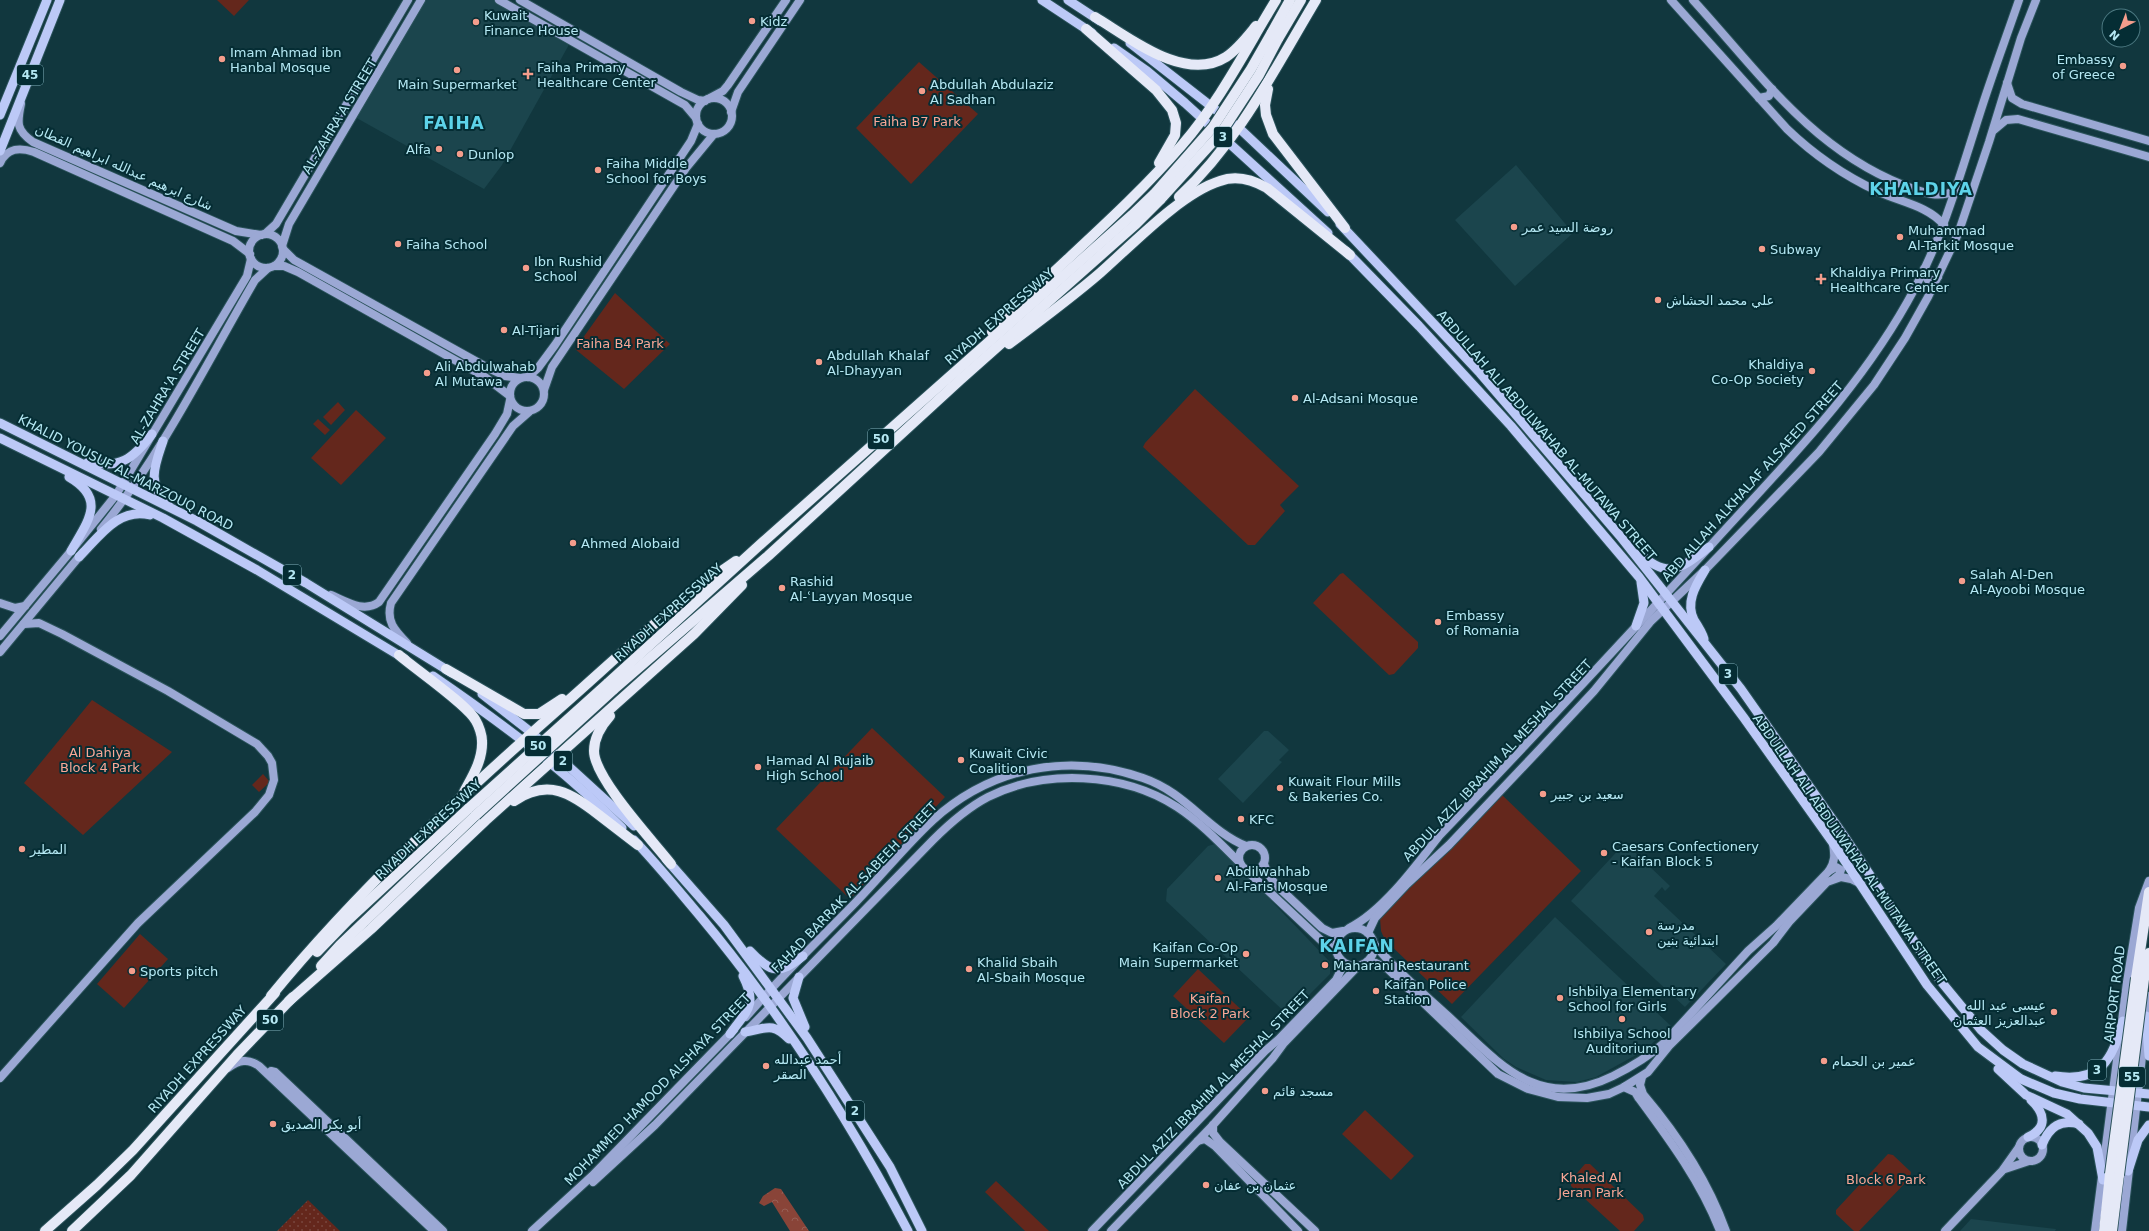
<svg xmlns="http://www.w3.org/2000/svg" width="2149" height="1231" font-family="'DejaVu Sans',Vazirmatn,sans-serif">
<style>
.built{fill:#1b454d}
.grass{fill:url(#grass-dots)}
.forest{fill:url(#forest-crowns)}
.park{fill:#64271c}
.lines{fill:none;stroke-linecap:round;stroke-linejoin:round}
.secondary-casing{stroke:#2b535b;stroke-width:10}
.primary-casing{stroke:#2b535b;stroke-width:11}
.highway-casing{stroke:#2b535b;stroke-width:12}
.secondary{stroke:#9ba8d4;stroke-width:8}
.primary{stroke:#bcc9f7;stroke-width:9}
.highway{stroke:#e5e9f7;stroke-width:10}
.highway-bridge-casing{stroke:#2b535b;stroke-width:12;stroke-linecap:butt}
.highway-bridge{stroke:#e5e9f7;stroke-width:10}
.poi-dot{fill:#f49d8c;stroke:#052d34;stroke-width:1.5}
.labels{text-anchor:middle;stroke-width:4;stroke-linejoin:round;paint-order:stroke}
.shield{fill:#052d34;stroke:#80b0ba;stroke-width:1}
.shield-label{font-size:12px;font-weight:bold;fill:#b5e8f3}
.poi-label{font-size:13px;fill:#b5e8f3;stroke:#052d34;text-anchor:start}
.street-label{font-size:13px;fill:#b5e8f3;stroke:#052d34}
.park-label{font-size:13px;fill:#faa796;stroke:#052d34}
.district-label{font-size:17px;font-weight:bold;letter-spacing:1px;fill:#5dd3e9;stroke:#052d34}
</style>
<defs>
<pattern id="grass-dots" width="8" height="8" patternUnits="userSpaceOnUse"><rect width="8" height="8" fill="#64271c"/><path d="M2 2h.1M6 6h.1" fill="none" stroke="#78463d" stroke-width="1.8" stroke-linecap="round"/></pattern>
<pattern id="forest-crowns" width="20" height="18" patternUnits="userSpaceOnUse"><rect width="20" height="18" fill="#894438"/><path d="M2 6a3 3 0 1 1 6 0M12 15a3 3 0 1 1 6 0" fill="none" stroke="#975f55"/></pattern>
</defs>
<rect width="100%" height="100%" fill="#11373e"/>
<g class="built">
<path d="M421,0H498L571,41L502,165L484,189L353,116Z"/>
<path d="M1516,165L1573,233L1515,286L1455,220Z"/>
<path d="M1264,731H1268L1289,750L1279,760L1282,762L1243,803L1218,779Z"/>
<path d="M1625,843L1670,886L1665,891L1662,887L1654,896L1726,964L1685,1007L1571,901Z"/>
<path d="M1215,844L1218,845L1253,878L1259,888L1330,962V974L1292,1012L1290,1017L1166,901L1167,889L1208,846Z"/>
<path d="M1555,917L1671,1026L1645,1050L1596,1077L1577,1082L1546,1080L1516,1067L1504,1059L1461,1017Z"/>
<path d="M1971,1219L2056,1229L2055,1231H1960Z"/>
</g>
<path class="grass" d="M308,1200L340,1231H277Z"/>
<path class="forest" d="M775,1188L781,1189L809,1231H790L772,1202L764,1206L759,1203L763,1196Z"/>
<g class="park">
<path d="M217,0H249L234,16Z"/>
<path d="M919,62L978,114L911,184L856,128Z"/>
<path d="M615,293L670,344L624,389L575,349Z"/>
<path d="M1195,389L1299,486L1280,505L1285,511L1255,545H1248L1143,447L1145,443Z"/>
<path d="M338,402L345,410L331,425L323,417Z"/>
<path d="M356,410L386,438L341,485L311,458Z"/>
<path d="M318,419L330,430L325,435L313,424Z"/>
<path d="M1343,573L1418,642V648L1394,674L1389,675L1313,603L1340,574Z"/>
<path d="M92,700L172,752L83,835L24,783Z"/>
<path d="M872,728L945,797L850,899L776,829Z"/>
<path d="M263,774L270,782L259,792L252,785Z"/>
<path d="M1501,794L1581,871L1452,1004L1385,940L1381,931L1380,918Z"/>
<path d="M140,934L168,959L124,1008L97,984Z"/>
<path d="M1198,969L1249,1017L1224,1043L1173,996Z"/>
<path d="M1365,1110L1414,1156L1391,1180L1342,1134Z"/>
<path d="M1888,1154L1893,1155L1911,1172L1910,1178L1859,1231H1854L1836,1214V1210Z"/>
<path d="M1585,1164H1590L1643,1215L1644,1220L1634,1231H1620L1571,1186V1180Z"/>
<path d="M996,1181L1049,1231H1025L985,1192Z"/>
</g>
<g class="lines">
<g class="secondary-casing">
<g id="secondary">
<path d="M499,0L685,105L696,118"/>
<path d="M520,0L681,92L698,100L705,101"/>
<path d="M1671,0L1787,129C1813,154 1843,175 1877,191C1899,202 1927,205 1944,225"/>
<path d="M1693,0C1758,71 1810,148 1903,185C1922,192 1936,199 1956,191"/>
<path d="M2007,83L2012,98L2022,104L2149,141"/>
<path d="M1759,98L1769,96L1772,89"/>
<circle cx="714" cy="116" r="18"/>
<path d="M708,99L723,91L728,85L786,0"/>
<path d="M21,104C17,123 16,130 33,142L236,231L261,235"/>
<path d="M731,112L738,92L800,0"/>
<path d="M1994,130L2006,120L2018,119L2149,157"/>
<path d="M0,163C7,148 19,147 34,152L233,241L250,254"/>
<path d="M265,234L276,224L408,0"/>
<circle cx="266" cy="251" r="17"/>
<path d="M282,246L289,224L421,0"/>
<path d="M283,249L294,260L490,369L505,376L520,378"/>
<path d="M275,266H284L298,272L485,377L510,396"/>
<path d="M1924,269V274L1928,280H1935L1938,277"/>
<circle cx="527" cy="394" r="17"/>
<path d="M528,377L538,368L555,345L691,141L698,124"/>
<path d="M544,390L552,367L686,168L714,134"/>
<path d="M101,529C163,453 206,364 255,280L268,268"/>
<path d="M331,595C347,602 364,613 379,602L495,434L507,414L510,400"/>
<path d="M0,603L15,608L25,606"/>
<path d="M0,636L71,551L116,495L247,276L251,259"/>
<path d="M407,643C394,630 386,621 391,603L513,426L529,412"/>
<path d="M0,652L83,552"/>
<circle cx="1252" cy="858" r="13"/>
<path d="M1264,864L1267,872L1275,884L1322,928L1332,933L1343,931"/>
<path d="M1246,870L1324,943L1335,950"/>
<path d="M1829,871L1836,867L1841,870L1839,875L1835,878"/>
<circle cx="1355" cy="947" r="19"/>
<path d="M1349,928C1382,912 1416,866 1439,836C1531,740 1622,642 1712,544C1787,461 1862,388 1915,288C1944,233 1961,172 1980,113C1992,75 2006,38 2019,0"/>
<path d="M1368,933L1375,918L1407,884L1449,845L1539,750L1594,691L1651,621L1705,570L1819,452L1874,385L1905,338L1928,297L1958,234L1989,142L2021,38L2036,0"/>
<path d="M1374,944C1395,970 1423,993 1448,1016C1499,1063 1538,1113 1613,1076C1631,1067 1648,1057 1664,1043L1748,951L1776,926L1829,871C1835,862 1835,855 1833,844"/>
<path d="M1367,962L1376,963L1388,969L1498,1074L1528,1089L1558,1097L1587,1098L1609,1094L1624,1087L1648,1072L1669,1046L1773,943L1789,922L1827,882L1841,877L1851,879L1861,884"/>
<path d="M746,1017C780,977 819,940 856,902C882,875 906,845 933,820C992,767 1068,752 1143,778C1187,793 1207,830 1246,846"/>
<path d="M228,1068C239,1060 248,1058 259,1066L434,1231"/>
<path d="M268,1074L271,1071L275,1072L443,1231"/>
<path d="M1642,1077L1640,1085L1643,1094C1677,1134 1708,1181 1726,1231"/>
<path d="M0,1078L138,923L255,812L269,795L274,780L272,763L268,756L257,744L168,691L62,634L39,623L24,624"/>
<path d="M1624,1087L1635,1092L1638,1097C1669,1139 1701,1182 1720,1231"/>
<path d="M1213,1125V1133L1220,1142L1315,1231"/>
<circle cx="2031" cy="1149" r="12"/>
<path d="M1198,1141L1205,1139L1215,1146L1298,1231"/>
<path d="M2005,1169L2029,1161"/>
<path d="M593,1182L655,1125L933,840C949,824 967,808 988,797C1044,769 1123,772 1177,807C1200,822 1221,844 1240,863"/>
<path d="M532,1231L592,1176L734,1030"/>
<path d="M1092,1231L1265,1051L1279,1039L1336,980L1341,970L1340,960"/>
<path d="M1111,1231L1213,1125L1273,1058L1284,1043L1358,966"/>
<path d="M1945,1231L2002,1171L2019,1147"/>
<path d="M2095,1231L2127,982L2139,908L2149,881"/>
<path d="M2122,1231L2149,996"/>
</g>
</g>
<g class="primary-casing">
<g id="primary">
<path d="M1042,0L1092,33"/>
<path d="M1068,0L1100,21"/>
<path d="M1130,43L1239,128L1328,212"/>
<path d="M1114,48L1147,71L1185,103L1328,233"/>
<path d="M0,115L47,0"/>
<path d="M0,151L60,0"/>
<path d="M1340,224L1480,373L1620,536L1741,689L1844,836L1939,979L1981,1030L2003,1050L2023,1064L2062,1082L2084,1088L2149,1094"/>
<path d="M1346,251L1419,326L1511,426L1639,577L1744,718L1833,843L1927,985L1978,1047L2021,1079L2054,1093L2080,1099L2149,1107"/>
<path d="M0,423L197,521L306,583L452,673"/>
<path d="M0,438L163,518L257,570L405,659"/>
<path d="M163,441C155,465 146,484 168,504"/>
<path d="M88,462C120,469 133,459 152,434"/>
<path d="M69,477C107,499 88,521 71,551"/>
<path d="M1639,553C1669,581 1681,568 1709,547"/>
<path d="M79,557C99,537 118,507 150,515"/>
<path d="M1636,626L1644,603L1641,582"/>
<path d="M1704,639C1702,632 1698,626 1694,620C1685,602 1696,585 1705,570"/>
<path d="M433,676C500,722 565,770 622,828"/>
<path d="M482,694L532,733L634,826"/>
<path d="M634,840C657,864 678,890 700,916C781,1013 849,1119 908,1231"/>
<path d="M666,859L724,925L807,1038L890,1167L922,1231"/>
<path d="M750,951C771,973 779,975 803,956"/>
<path d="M799,977L793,998L805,1027"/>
<path d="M2146,1016L2149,1056"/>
<path d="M745,1032C765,1029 772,1021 789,1039"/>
<path d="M730,1034C747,1010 758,1006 743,976"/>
<path d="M1998,1069L2026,1095L2067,1114L2088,1133L2097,1147L2103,1180"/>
<path d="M2055,1076C2101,1083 2112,1060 2123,1021"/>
<path d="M2028,1137C2048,1128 2045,1113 2031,1100"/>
<path d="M2042,1145C2049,1127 2060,1119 2079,1124"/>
<path d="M2128,1171L2138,1140L2149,1125"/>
</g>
</g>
<g class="highway-casing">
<g id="highway">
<path d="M1095,17C1130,38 1185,83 1226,57C1238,49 1247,37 1256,26"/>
<path d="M1086,29L1156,90L1172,110L1176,123L1175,135L1159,163"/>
<path d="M1271,34L1290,0"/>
<path d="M1278,39L1301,0"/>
<path d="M1268,89L1265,105L1266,115L1273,134L1345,228"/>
<path d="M1179,197C1239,141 1274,70 1316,0"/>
<path d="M992,332C1054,268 1124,212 1182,145C1220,101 1246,49 1276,0"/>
<path d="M1009,344C1040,321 1071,298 1100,273C1132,245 1181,193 1220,181C1236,175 1253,180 1267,188L1350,255"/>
<path d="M399,655C415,669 468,705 476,721C479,726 482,735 482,741C483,760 472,777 464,792"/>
<path d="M446,669L524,714H539L562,699"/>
<path d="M607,684L763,542L1132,215L1155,193"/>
<path d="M613,690L768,556L960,380L1136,224L1161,199"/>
<path d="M610,716C601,726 594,737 594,751C594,778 653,841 671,864"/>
<path d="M514,801C548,778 571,793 599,815C612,825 625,835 638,845"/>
<path d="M317,952L348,920L469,808"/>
<path d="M321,966L340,945L476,815"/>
<path d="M2136,978L2149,892"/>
<path d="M2144,979L2149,953"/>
<path d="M271,996C358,890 458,798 561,707C618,657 673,603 736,561"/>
<path d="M289,1001L371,929L486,820L694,634L742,585"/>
<path d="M45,1231L97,1185L133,1150L275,993"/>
<path d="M72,1231L131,1175L237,1055L293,997"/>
<path d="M2104,1231L2110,1174"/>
<path d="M2112,1231L2119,1175"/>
</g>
</g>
<use href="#secondary" class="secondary"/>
<use href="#primary" class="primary"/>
<use href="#highway" class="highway"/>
<g class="highway-bridge-casing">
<g id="highway-bridge">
<path d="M1155,193L1213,127L1251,69L1271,34"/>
<path d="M1161,199L1221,133L1259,75L1278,39"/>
<path d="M469,808L607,684"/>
<path d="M476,815L613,690"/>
<path d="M2110,1174L2136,978"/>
<path d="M2119,1175L2144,979"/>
</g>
</g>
<use href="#highway-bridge" class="highway-bridge"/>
</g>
<g class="poi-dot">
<circle cx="752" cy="21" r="4"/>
<circle cx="476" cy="22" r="4"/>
<circle cx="222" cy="59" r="4"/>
<circle cx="2123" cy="66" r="4"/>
<circle cx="457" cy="70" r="4"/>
<path d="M526 68h4v4h4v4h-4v4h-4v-4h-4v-4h4z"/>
<circle cx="922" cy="91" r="4"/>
<circle cx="439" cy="149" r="4"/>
<circle cx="460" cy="154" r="4"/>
<circle cx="598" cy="170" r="4"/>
<circle cx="1514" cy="227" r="4"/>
<circle cx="1900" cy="237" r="4"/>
<circle cx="398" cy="244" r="4"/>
<circle cx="1762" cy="249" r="4"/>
<circle cx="526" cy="268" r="4"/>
<path d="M1819 273h4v4h4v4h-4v4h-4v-4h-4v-4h4z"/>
<circle cx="1658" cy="300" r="4"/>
<circle cx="504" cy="330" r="4"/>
<circle cx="819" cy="362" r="4"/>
<circle cx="1812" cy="371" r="4"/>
<circle cx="427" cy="373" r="4"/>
<circle cx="1295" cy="398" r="4"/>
<circle cx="573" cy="543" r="4"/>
<circle cx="1962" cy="581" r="4"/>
<circle cx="782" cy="588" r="4"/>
<circle cx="1438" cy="622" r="4"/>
<circle cx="961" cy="760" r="4"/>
<circle cx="758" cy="767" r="4"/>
<circle cx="1280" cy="788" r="4"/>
<circle cx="1543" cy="794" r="4"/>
<circle cx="1241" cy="819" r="4"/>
<circle cx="22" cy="849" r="4"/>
<circle cx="1604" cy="853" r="4"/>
<circle cx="1218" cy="878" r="4"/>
<circle cx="1649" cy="932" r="4"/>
<circle cx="1246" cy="954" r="4"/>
<circle cx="1325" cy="965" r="4"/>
<circle cx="969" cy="969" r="4"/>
<circle cx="132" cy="971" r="4"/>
<circle cx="1376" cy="991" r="4"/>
<circle cx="1560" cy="998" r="4"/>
<circle cx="2054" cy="1012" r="4"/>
<circle cx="1622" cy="1019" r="4"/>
<circle cx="1824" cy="1061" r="4"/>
<circle cx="766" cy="1066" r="4"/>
<circle cx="1265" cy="1091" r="4"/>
<circle cx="273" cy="1124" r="4"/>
<circle cx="1206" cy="1185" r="4"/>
</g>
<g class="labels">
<g class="shield">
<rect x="17" y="65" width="26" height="20" rx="3"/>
<rect x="1214" y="127" width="18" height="20" rx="3"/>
<rect x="868" y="429" width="26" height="20" rx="3"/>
<rect x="283" y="565" width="18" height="20" rx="3"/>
<rect x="1719" y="664" width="18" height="20" rx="3"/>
<rect x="525" y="736" width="26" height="20" rx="3"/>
<rect x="554" y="751" width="18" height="20" rx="3"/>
<rect x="257" y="1010" width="26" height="20" rx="3"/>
<rect x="2088" y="1060" width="18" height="20" rx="3"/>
<rect x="2119" y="1067" width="26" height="20" rx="3"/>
<rect x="846" y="1101" width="18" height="20" rx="3"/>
</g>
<g class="shield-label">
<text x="30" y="79">45</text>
<text x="1223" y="141">3</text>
<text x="881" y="443">50</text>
<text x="292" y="579">2</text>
<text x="1728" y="678">3</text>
<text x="538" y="750">50</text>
<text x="563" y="765">2</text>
<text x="270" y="1024">50</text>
<text x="2097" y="1074">3</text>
<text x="2132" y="1081">55</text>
<text x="855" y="1115">2</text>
</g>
<g class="poi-label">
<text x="484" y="20">Kuwait<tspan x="484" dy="15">Finance House</tspan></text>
<text x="760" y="26">Kidz</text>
<text x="230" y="57">Imam Ahmad ibn<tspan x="230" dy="15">Hanbal Mosque</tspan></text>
<text x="2115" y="64" text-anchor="end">Embassy<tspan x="2115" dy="15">of Greece</tspan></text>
<text x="537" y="72">Faiha Primary<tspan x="537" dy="15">Healthcare Center</tspan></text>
<text x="457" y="89" text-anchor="middle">Main Supermarket</text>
<text x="930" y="89">Abdullah Abdulaziz<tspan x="930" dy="15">Al Sadhan</tspan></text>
<text x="431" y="154" text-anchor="end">Alfa</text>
<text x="468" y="159">Dunlop</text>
<text x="606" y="168">Faiha Middle<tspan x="606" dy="15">School for Boys</tspan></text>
<text x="1522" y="232">روضة السيد عمر</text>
<text x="1908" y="235">Muhammad<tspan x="1908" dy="15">Al-Tarkit Mosque</tspan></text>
<text x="406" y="249">Faiha School</text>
<text x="1770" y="254">Subway</text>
<text x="534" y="266">Ibn Rushid<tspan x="534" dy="15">School</tspan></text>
<text x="1830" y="277">Khaldiya Primary<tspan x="1830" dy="15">Healthcare Center</tspan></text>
<text x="1666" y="305">علي محمد الحشاش</text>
<text x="512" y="335">Al-Tijari</text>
<text x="827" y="360">Abdullah Khalaf<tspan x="827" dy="15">Al-Dhayyan</tspan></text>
<text x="1804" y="369" text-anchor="end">Khaldiya<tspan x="1804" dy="15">Co-Op Society</tspan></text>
<text x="435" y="371">Ali Abdulwahab<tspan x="435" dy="15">Al Mutawa</tspan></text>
<text x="1303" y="403">Al-Adsani Mosque</text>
<text x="581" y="548">Ahmed Alobaid</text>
<text x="1970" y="579">Salah Al-Den<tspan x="1970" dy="15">Al-Ayoobi Mosque</tspan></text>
<text x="790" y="586">Rashid<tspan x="790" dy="15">Al-ʿLayyan Mosque</tspan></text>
<text x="1446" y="620">Embassy<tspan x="1446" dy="15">of Romania</tspan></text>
<text x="969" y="758">Kuwait Civic<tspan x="969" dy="15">Coalition</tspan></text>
<text x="766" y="765">Hamad Al Rujaib<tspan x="766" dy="15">High School</tspan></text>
<text x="1288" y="786">Kuwait Flour Mills<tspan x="1288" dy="15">&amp; Bakeries Co.</tspan></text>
<text x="1551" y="799">سعيد بن جبير</text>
<text x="1249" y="824">KFC</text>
<text x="1612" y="851">Caesars Confectionery<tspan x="1612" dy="15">- Kaifan Block 5</tspan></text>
<text x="30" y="854">المطير</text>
<text x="1226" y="876">Abdilwahhab<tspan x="1226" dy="15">Al-Faris Mosque</tspan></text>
<text x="1657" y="930">مدرسة<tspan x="1657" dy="15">ابتدائية بنين</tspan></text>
<text x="1238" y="952" text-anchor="end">Kaifan Co-Op<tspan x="1238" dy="15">Main Supermarket</tspan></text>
<text x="977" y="967">Khalid Sbaih<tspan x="977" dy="15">Al-Sbaih Mosque</tspan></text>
<text x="1333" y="970">Maharani Restaurant</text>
<text x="140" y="976">Sports pitch</text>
<text x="1384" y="989">Kaifan Police<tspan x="1384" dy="15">Station</tspan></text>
<text x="1568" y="996">Ishbilya Elementary<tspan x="1568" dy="15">School for Girls</tspan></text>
<text x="2046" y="1010" text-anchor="end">عيسى عبد الله<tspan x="2046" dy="15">عبدالعزيز العثمان</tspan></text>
<text x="1622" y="1038" text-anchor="middle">Ishbilya School<tspan x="1622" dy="15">Auditorium</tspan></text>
<text x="774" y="1064">أحمد عبدالله<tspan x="774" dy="15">الصقر</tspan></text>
<text x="1832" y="1066">عمير بن الحمام</text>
<text x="1273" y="1096">مسجد قائم</text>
<text x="281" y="1129">أبو بكر الصديق</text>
<text x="1214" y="1190">عثمان بن عفان</text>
</g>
<g class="street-label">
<text transform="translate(339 116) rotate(-59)" y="5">AL-ZAHRA'A STREET</text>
<text transform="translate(124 167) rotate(24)" y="5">شارع ابرهيم عبدالله ابراهيم القطان</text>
<text transform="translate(999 316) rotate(-41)" y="5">RIYADH EXPRESSWAY</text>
<text transform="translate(167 386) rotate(-59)" y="5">AL-ZAHRA'A STREET</text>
<text transform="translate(1547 435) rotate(49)" y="5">ABDULLAH ALI ABDULWAHAB AL-MUTAWA STREET</text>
<text transform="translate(126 472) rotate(27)" y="5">KHALID YOUSUF AL-MARZOUQ ROAD</text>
<text transform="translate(1752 481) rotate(-48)" y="5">ABD ALLAH ALKHALAF ALSAEED STREET</text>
<text transform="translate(668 612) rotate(-42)" y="5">RIYADH EXPRESSWAY</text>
<text transform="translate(1497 760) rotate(-47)" y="5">ABDUL AZIZ IBRAHIM AL MESHAL STREET</text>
<text transform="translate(428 829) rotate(-43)" y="5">RIYADH EXPRESSWAY</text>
<text transform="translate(1850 849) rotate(55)" y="5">ABDULLAH ALI ABDULWAHAB AL-MUTAWA STREET</text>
<text transform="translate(854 887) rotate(-46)" y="5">FAHAD BARRAK AL-SABEEH STREET</text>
<text transform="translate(2114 994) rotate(-83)" y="5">AIRPORT ROAD</text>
<text transform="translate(197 1059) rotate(-48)" y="5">RIYADH EXPRESSWAY</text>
<text transform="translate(657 1089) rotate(-46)" y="5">MOHAMMED HAMOOD ALSHAYA STREET</text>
<text transform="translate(1213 1089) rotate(-46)" y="5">ABDUL AZIZ IBRAHIM AL MESHAL STREET</text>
</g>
<g class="park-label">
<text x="917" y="126">Faiha B7 Park</text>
<text x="620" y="348">Faiha B4 Park</text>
<text x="100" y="757">Al Dahiya<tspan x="100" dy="15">Block 4 Park</tspan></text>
<text x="1210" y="1003">Kaifan<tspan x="1210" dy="15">Block 2 Park</tspan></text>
<text x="1591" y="1182">Khaled Al<tspan x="1591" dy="15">Jeran Park</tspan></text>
<text x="1886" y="1184">Block 6 Park</text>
</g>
<g class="district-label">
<text x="454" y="129">FAIHA</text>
<text x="1921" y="195">KHALDIYA</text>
<text x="1357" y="952">KAIFAN</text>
</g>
</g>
<g transform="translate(2121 28) rotate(222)"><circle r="19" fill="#052d34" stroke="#4b7880"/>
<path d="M0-3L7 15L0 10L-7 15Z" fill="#f49d8c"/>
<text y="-6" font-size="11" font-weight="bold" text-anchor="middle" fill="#b5e8f3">N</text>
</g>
</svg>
